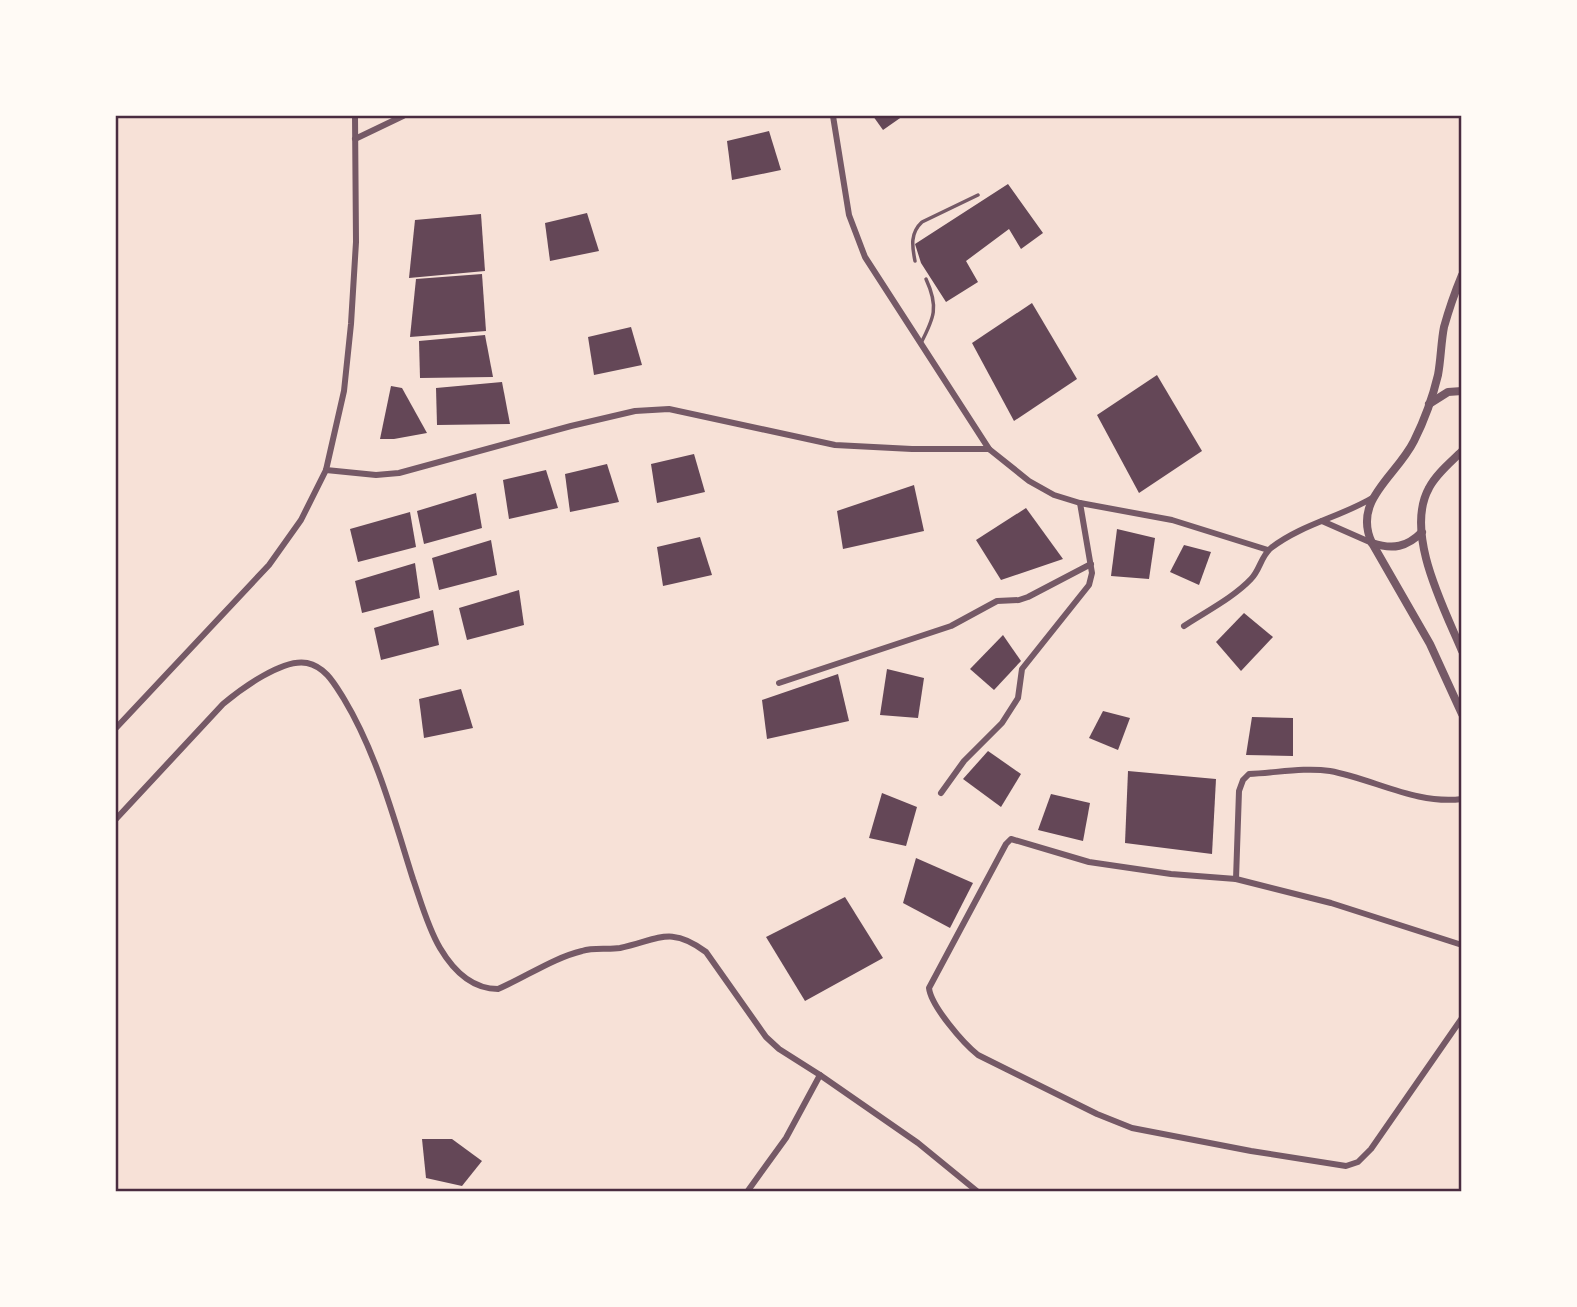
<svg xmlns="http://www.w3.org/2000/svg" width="1577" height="1307" font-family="Literata,serif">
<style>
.building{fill:#644757}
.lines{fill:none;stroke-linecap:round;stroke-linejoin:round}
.service{stroke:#755966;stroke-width:3.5}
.minor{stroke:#755966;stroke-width:6}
.tertiary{stroke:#755966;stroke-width:8}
.neatline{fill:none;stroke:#4a2c40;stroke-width:2.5}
</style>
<rect width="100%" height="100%" fill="#f7e1d7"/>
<g class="building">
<path d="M873,116H903L883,130Z"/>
<path d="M769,131L781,170L732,180L727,141Z"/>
<path d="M1008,184L1043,233L1021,249L1009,229L966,261L978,282L946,302L921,263L915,244Z"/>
<path d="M587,213L599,251L550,261L545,223Z"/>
<path d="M481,214L485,271L409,278L415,220Z"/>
<path d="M482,274L486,331L410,337L416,279Z"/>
<path d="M1032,303L1077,379L1014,421L972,343Z"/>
<path d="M631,327L642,365L594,375L588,337Z"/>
<path d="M485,335L493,377L420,378L419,341Z"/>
<path d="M1157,375L1202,451L1139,493L1097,415Z"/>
<path d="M502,382L510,424L437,425L436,388Z"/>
<path d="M391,386L402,388L427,433L394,439H380Z"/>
<path d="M694,454L705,492L657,503L651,464Z"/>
<path d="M607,464L619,502L570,512L565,474Z"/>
<path d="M546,470L558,508L509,519L503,480Z"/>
<path d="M914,485L924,531L843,549L837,511Z"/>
<path d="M476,493L482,528L424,544L417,511Z"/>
<path d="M1026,508L1063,559L1001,580L976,540Z"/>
<path d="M410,512L416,547L358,562L350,529Z"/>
<path d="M1117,529L1155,538L1149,579L1111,576Z"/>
<path d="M700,537L712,575L663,586L657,547Z"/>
<path d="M491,540L497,575L439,590L432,558Z"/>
<path d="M1184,545L1211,552L1199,585L1170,572Z"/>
<path d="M415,563L420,598L362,613L355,581Z"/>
<path d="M519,590L524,625L467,640L459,608Z"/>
<path d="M433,610L439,645L381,660L374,628Z"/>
<path d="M1244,613L1273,637L1241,671L1216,642Z"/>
<path d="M1003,635L1021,661L994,690L970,669Z"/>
<path d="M887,669L924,678L918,718L880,715Z"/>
<path d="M838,674L849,721L767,739L762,700Z"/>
<path d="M461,689L473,728L424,738L419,699Z"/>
<path d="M1103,711L1130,718L1118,750L1089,738Z"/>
<path d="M1252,717L1293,718V756L1246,755Z"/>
<path d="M988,751L1021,774L1001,807L963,779Z"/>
<path d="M1128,771L1216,779L1212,854L1125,843Z"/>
<path d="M882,793L917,807L906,846L869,838Z"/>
<path d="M1051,794L1090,803L1083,841L1038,830Z"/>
<path d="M916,858L973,883L950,928L903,903Z"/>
<path d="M845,897L883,958L805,1001L766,937Z"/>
<path d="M422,1139H452L482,1161L462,1186L426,1178Z"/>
</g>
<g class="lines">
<g class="service">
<path d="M915,261C912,246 910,233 922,222L978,195"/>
<path d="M921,343C934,318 939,307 926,279"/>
</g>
<g class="minor">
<path d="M833,116L849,215L865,257L989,449"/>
<path d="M355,139L403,116"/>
<path d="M326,470L376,475L399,473L571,426L635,411L669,409L835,445L912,449H989L1029,481L1054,495L1080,503L1172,520L1268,550"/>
<path d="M1322,521L1372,543"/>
<path d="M1184,626C1205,612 1233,598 1251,579C1260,570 1261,556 1271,548C1302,524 1341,517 1374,497"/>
<path d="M779,683L951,626L997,601L1019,600L1028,597L1091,564"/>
<path d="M116,728L269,565L301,520L326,470L344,391L351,324L356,242L355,116"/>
<path d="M941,793L964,761L1002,723L1018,698L1022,669L1089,585L1092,573L1080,503"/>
<path d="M116,819L223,704C241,689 283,658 307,663C326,667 335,685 344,699C377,754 394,819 413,879C421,902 428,928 440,948C453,970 472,989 498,989C526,977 553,958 582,951C594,947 608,950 620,948C658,940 670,925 706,952L766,1037L779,1049L820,1075"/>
<path d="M1236,879L1239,791L1243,780L1249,774C1276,773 1304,767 1330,771C1374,779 1416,805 1462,799"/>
<path d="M1462,945L1331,903L1236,879L1171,874L1089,862L1011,839L1006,844L929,988C931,1006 963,1043 978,1055L1097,1114L1132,1128L1251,1151L1346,1166L1358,1162L1371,1149L1462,1018"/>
<path d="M747,1192L786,1138L820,1075L918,1143L978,1192"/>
</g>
<g class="tertiary">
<path d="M1462,275C1455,292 1449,309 1444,327C1441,342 1441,359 1438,375C1433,396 1424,421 1414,441C1396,477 1352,500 1372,543L1430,644L1462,714"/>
<path d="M1429,404L1448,392L1462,391"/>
<path d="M1462,451C1451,462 1436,474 1429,488C1404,533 1444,608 1462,651"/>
<path d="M1372,543C1393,550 1407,547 1422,532"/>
</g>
</g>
<rect width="1577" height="1307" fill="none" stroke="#fffaf5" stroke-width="234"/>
<rect x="117" y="117" width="1343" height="1073" class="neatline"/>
</svg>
